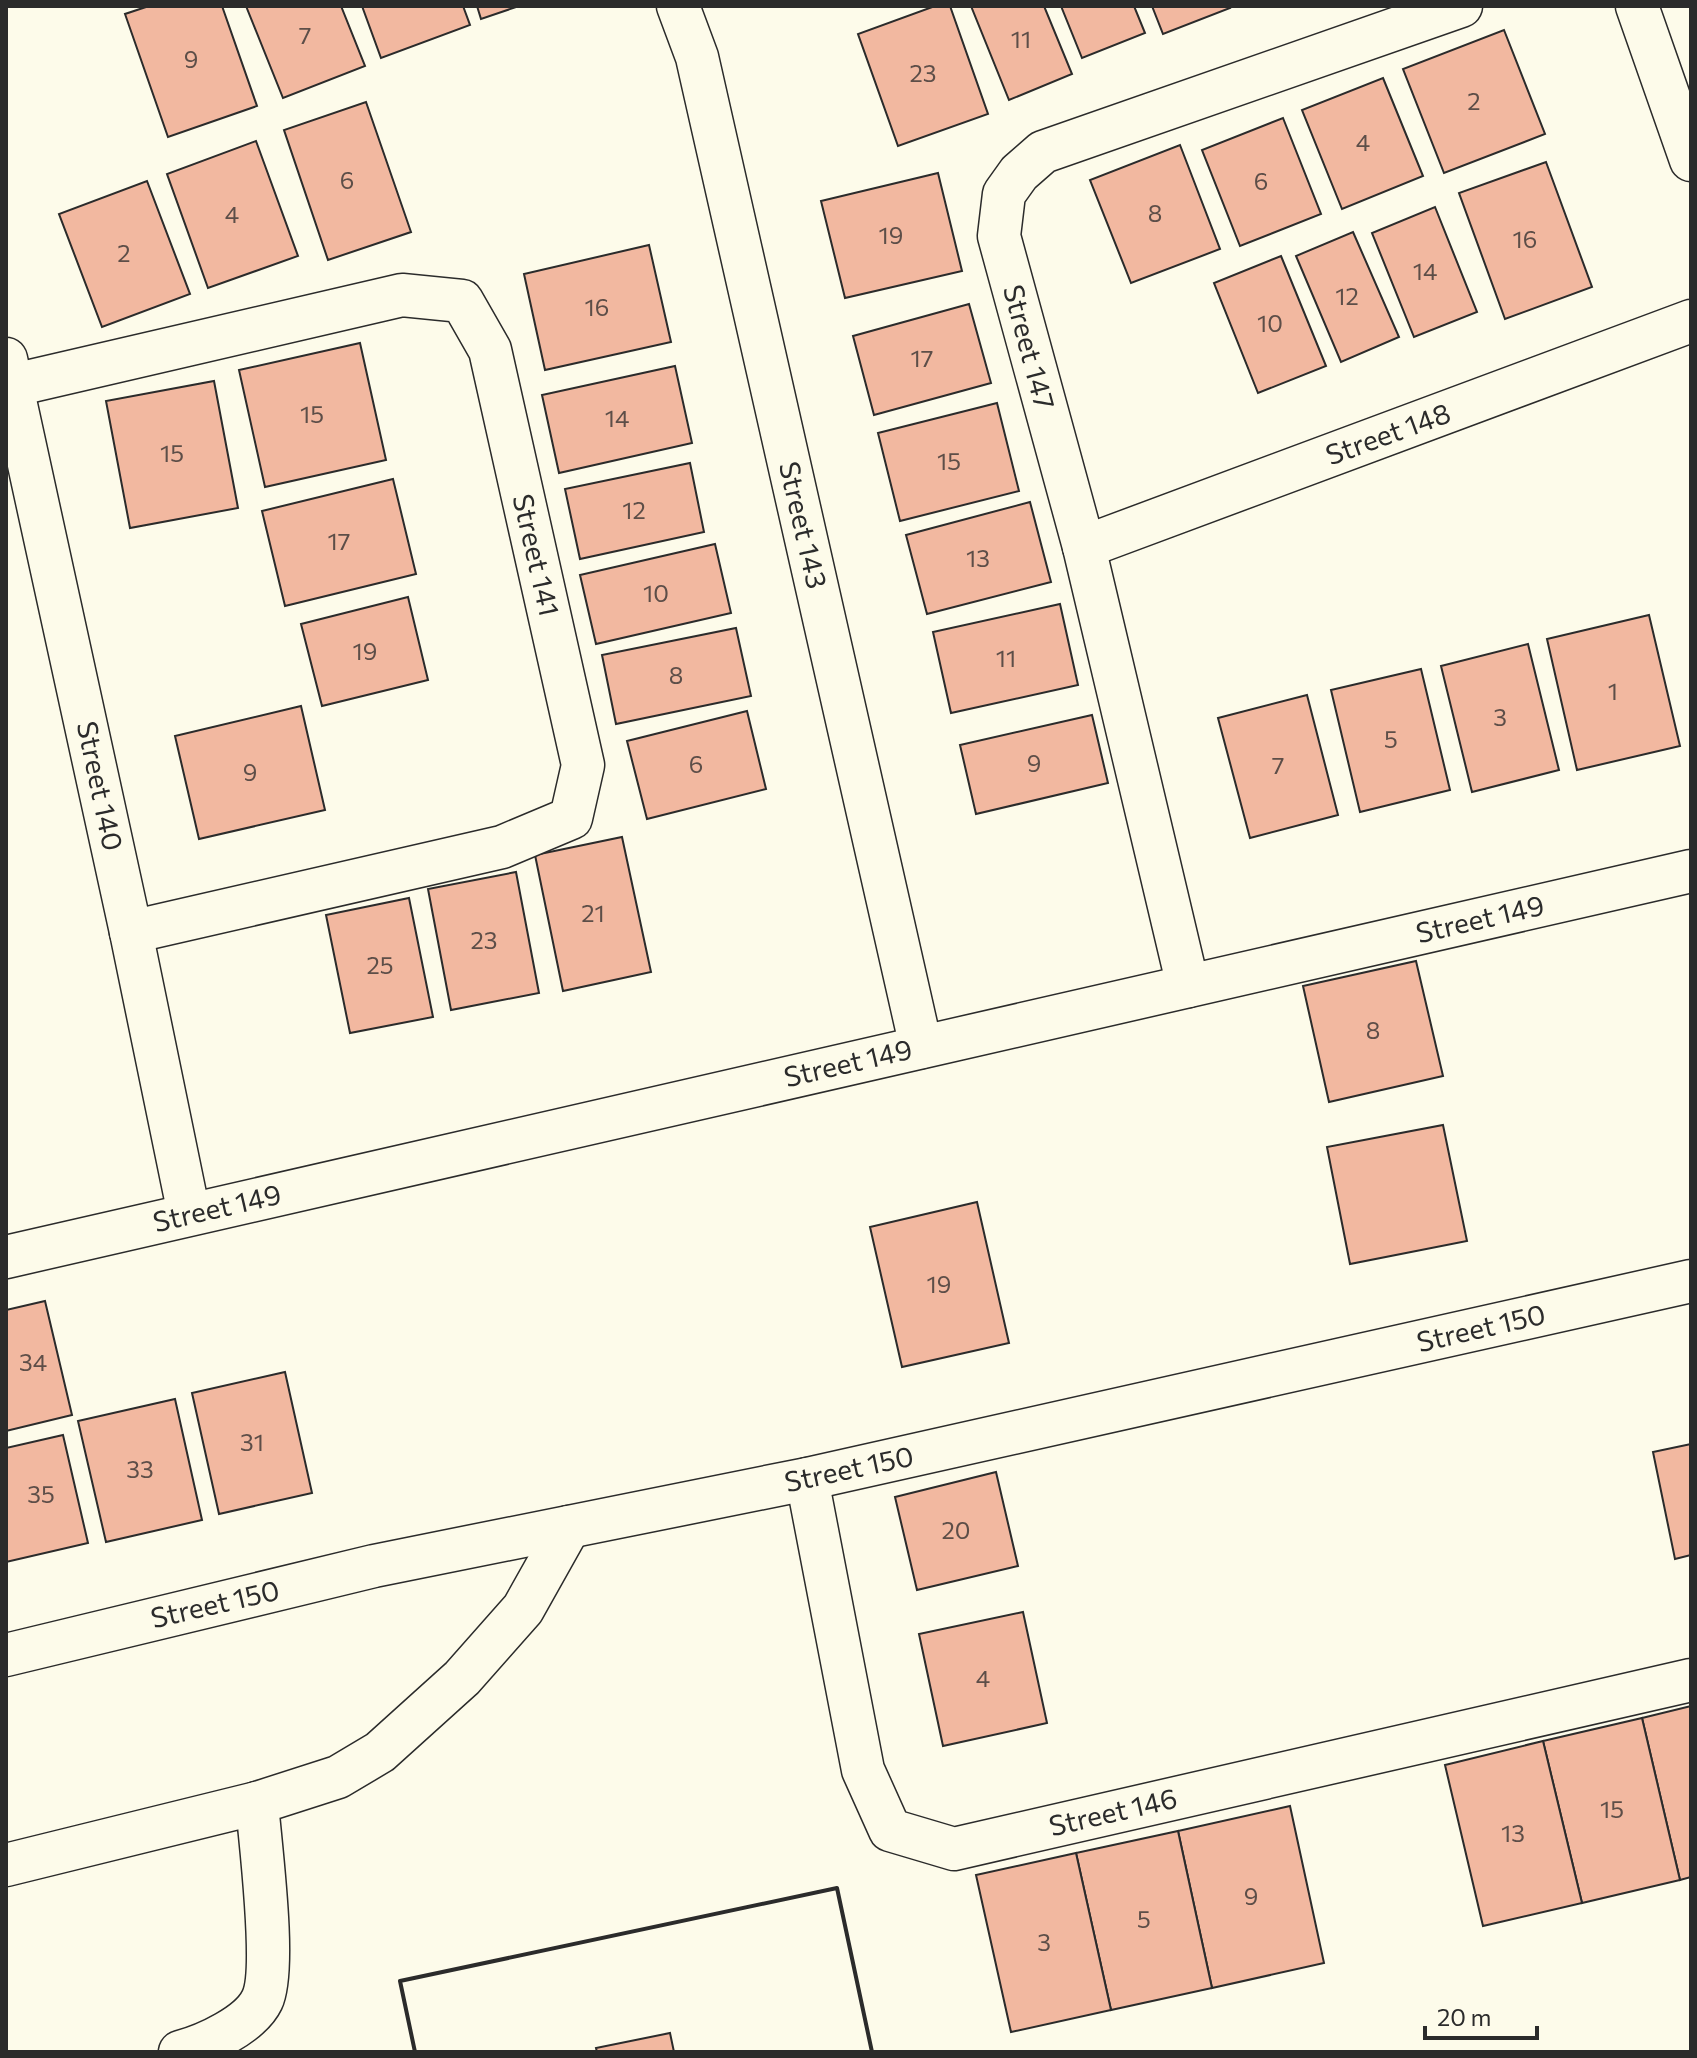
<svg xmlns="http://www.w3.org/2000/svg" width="1697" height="2058" font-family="Commissioner,sans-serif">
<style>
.building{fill:#f2b8a0;stroke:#2b2b2b;stroke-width:2}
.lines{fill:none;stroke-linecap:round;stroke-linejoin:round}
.minor-casing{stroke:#2b2b2b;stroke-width:45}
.minor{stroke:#fdfbea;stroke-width:42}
.wall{stroke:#2b2b2b;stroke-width:4}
.labels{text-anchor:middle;stroke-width:6;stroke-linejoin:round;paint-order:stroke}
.number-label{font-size:24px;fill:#5d4e48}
.street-label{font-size:28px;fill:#2b2b2b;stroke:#fdfbea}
</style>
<rect width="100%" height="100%" fill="#fdfbea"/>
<g class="building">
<path d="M149,6H222L257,106L168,137L125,14Z"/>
<path d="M246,6H341L365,66L283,98Z"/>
<path d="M362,6H463L470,25L381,58Z"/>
<path d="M477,6H519L481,19Z"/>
<path d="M935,6H950L988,114L898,146L858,34Z"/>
<path d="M971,6H1044L1072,74L1009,100Z"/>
<path d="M1061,6H1134L1145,33L1082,58Z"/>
<path d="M1152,6H1229L1230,8L1163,34Z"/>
<path d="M1504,30L1545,134L1444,173L1403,69Z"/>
<path d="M1383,78L1423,176L1342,209L1302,110Z"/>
<path d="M366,102L411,232L328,260L284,130Z"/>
<path d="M1283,118L1321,214L1240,246L1202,150Z"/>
<path d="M256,141L298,256L208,288L167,174Z"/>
<path d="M1180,145L1220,249L1131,283L1090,180Z"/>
<path d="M1546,162L1592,287L1505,319L1459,193Z"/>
<path d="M938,173L962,271L845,298L821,201Z"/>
<path d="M147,181L190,294L102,327L59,214Z"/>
<path d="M1435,207L1477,312L1414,337L1372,233Z"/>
<path d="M1353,232L1399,337L1341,362L1296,256Z"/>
<path d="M649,245L671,342L545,370L524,274Z"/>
<path d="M1281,256L1326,366L1258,393L1214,283Z"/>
<path d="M969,304L991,383L874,415L853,336Z"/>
<path d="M360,343L386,460L265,487L239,370Z"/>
<path d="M675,366L692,443L559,473L542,395Z"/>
<path d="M214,381L238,508L130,528L106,401Z"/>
<path d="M997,403L1019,491L900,521L878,433Z"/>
<path d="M690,463L704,532L580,559L565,489Z"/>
<path d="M393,479L416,574L285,606L262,511Z"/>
<path d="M1030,502L1051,582L927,614L906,535Z"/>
<path d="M715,544L731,613L596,644L580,575Z"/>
<path d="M408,597L428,680L322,706L301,624Z"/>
<path d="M1060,604L1078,685L951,713L933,632Z"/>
<path d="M1649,615L1680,746L1577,770L1547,639Z"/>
<path d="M736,628L751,696L616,724L602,655Z"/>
<path d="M1528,644L1559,770L1472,792L1441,666Z"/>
<path d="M1421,669L1450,790L1360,812L1331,690Z"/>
<path d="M1307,695L1338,815L1250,838L1218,718Z"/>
<path d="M301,706L325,810L199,839L175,736Z"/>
<path d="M747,711L766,789L647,819L627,741Z"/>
<path d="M1092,715L1108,783L976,814L960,745Z"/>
<path d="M622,837L651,972L563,991L535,855Z"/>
<path d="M516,872L539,993L451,1010L428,889Z"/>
<path d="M409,898L433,1017L350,1033L326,915Z"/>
<path d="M1416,961L1443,1076L1329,1102L1303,986Z"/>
<path d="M1443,1125L1467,1241L1350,1264L1327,1147Z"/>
<path d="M977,1202L1009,1343L902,1367L870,1227Z"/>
<path d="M45,1301L72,1415L6,1431V1310Z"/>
<path d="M285,1372L312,1493L219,1514L192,1393Z"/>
<path d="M175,1399L202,1520L106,1542L78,1421Z"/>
<path d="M63,1435L88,1543L6,1562V1448Z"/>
<path d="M1691,1444V1555L1675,1559L1653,1452Z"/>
<path d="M996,1472L1018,1566L917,1590L895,1497Z"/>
<path d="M1023,1612L1047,1723L943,1746L919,1634Z"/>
<path d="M1691,1706V1877L1680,1880L1642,1718Z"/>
<path d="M1642,1718L1680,1880L1582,1903L1543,1741Z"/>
<path d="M1543,1741L1582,1903L1483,1926L1445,1765Z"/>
<path d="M1290,1806L1324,1963L1212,1988L1178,1831Z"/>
<path d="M1178,1831L1212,1988L1111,2010L1076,1853Z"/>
<path d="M1076,1853L1111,2010L1011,2032L976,1875Z"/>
<path d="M670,2033L674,2052H597L596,2048Z"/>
</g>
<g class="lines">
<g class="minor-casing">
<g id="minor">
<path d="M678,6L697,57L921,1047"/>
<path d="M1637,6L1691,160"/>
<path d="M6,359L131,932L189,1214"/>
<path d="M14,385L402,295L462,301L490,350L583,765L571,818L502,847L131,932"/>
<path d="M1084,547L1691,321"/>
<path d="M1188,986L1084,547L999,236L1004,194L1019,173L1043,152L1461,6"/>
<path d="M6,1257L1691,871"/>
<path d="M807,1479L863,1770L890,1830L954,1849L1691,1680"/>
<path d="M6,1655L374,1566L807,1479L1691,1281"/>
<path d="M6,1865L257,1803"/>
<path d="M180,2052C206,2045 250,2025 262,2000C277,1969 260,1843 257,1803L338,1777L380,1752L462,1678L523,1609L569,1527"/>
</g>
</g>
<use href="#minor" class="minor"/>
<path class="wall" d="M415,2052L400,1981L837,1888L872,2052"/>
</g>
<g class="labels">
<g class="number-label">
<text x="305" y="44">7</text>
<text x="1021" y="48">11</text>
<text x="191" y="68">9</text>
<text x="923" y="82">23</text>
<text x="1474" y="110">2</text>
<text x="1363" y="151">4</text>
<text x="347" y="189">6</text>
<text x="1261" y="190">6</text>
<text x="1155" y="222">8</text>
<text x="232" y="223">4</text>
<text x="891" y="244">19</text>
<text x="1525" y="248">16</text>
<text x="124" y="262">2</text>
<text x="1425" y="280">14</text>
<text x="1347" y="305">12</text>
<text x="597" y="316">16</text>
<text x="1270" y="332">10</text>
<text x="922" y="367">17</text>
<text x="312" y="423">15</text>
<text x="617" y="427">14</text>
<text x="172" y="462">15</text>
<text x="949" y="470">15</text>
<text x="634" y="519">12</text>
<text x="339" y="550">17</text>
<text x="978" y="567">13</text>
<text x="656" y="602">10</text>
<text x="365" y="660">19</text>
<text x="1006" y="667">11</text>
<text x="676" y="684">8</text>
<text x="1613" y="700">1</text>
<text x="1500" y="726">3</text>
<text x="1391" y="748">5</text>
<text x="1034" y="772">9</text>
<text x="696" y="773">6</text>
<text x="1278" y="774">7</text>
<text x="250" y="781">9</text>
<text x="593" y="922">21</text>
<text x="484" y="949">23</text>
<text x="380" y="974">25</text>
<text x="1373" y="1039">8</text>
<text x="939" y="1293">19</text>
<text x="33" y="1371">34</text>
<text x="252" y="1451">31</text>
<text x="140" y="1478">33</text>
<text x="41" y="1503">35</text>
<text x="956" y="1539">20</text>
<text x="983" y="1687">4</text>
<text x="1612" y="1818">15</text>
<text x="1513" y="1842">13</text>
<text x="1251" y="1905">9</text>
<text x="1144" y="1928">5</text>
<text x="1044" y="1951">3</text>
</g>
<g class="street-label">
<text transform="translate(1029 347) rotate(75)" y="10">Street 147</text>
<text transform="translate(1388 434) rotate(-20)" y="10">Street 148</text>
<text transform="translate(803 525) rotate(77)" y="10">Street 143</text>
<text transform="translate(536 555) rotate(77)" y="10">Street 141</text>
<text transform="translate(100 786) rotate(78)" y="10">Street 140</text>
<text transform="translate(1480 919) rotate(-13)" y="10">Street 149</text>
<text transform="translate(848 1063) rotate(-13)" y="10">Street 149</text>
<text transform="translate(217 1208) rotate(-13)" y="10">Street 149</text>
<text transform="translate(1481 1328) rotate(-13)" y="10">Street 150</text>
<text transform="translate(849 1469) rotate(-12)" y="10">Street 150</text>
<text transform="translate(215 1604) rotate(-13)" y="10">Street 150</text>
<text transform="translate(1113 1812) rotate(-13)" y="10">Street 146</text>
</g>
</g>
<rect width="1697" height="2058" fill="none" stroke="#2b2b2b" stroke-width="16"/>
<path d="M1425 2026v12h112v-12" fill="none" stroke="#2b2b2b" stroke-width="4"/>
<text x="1437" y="2026" font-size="24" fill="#2b2b2b" stroke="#fdfbea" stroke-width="6" paint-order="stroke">20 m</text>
</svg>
